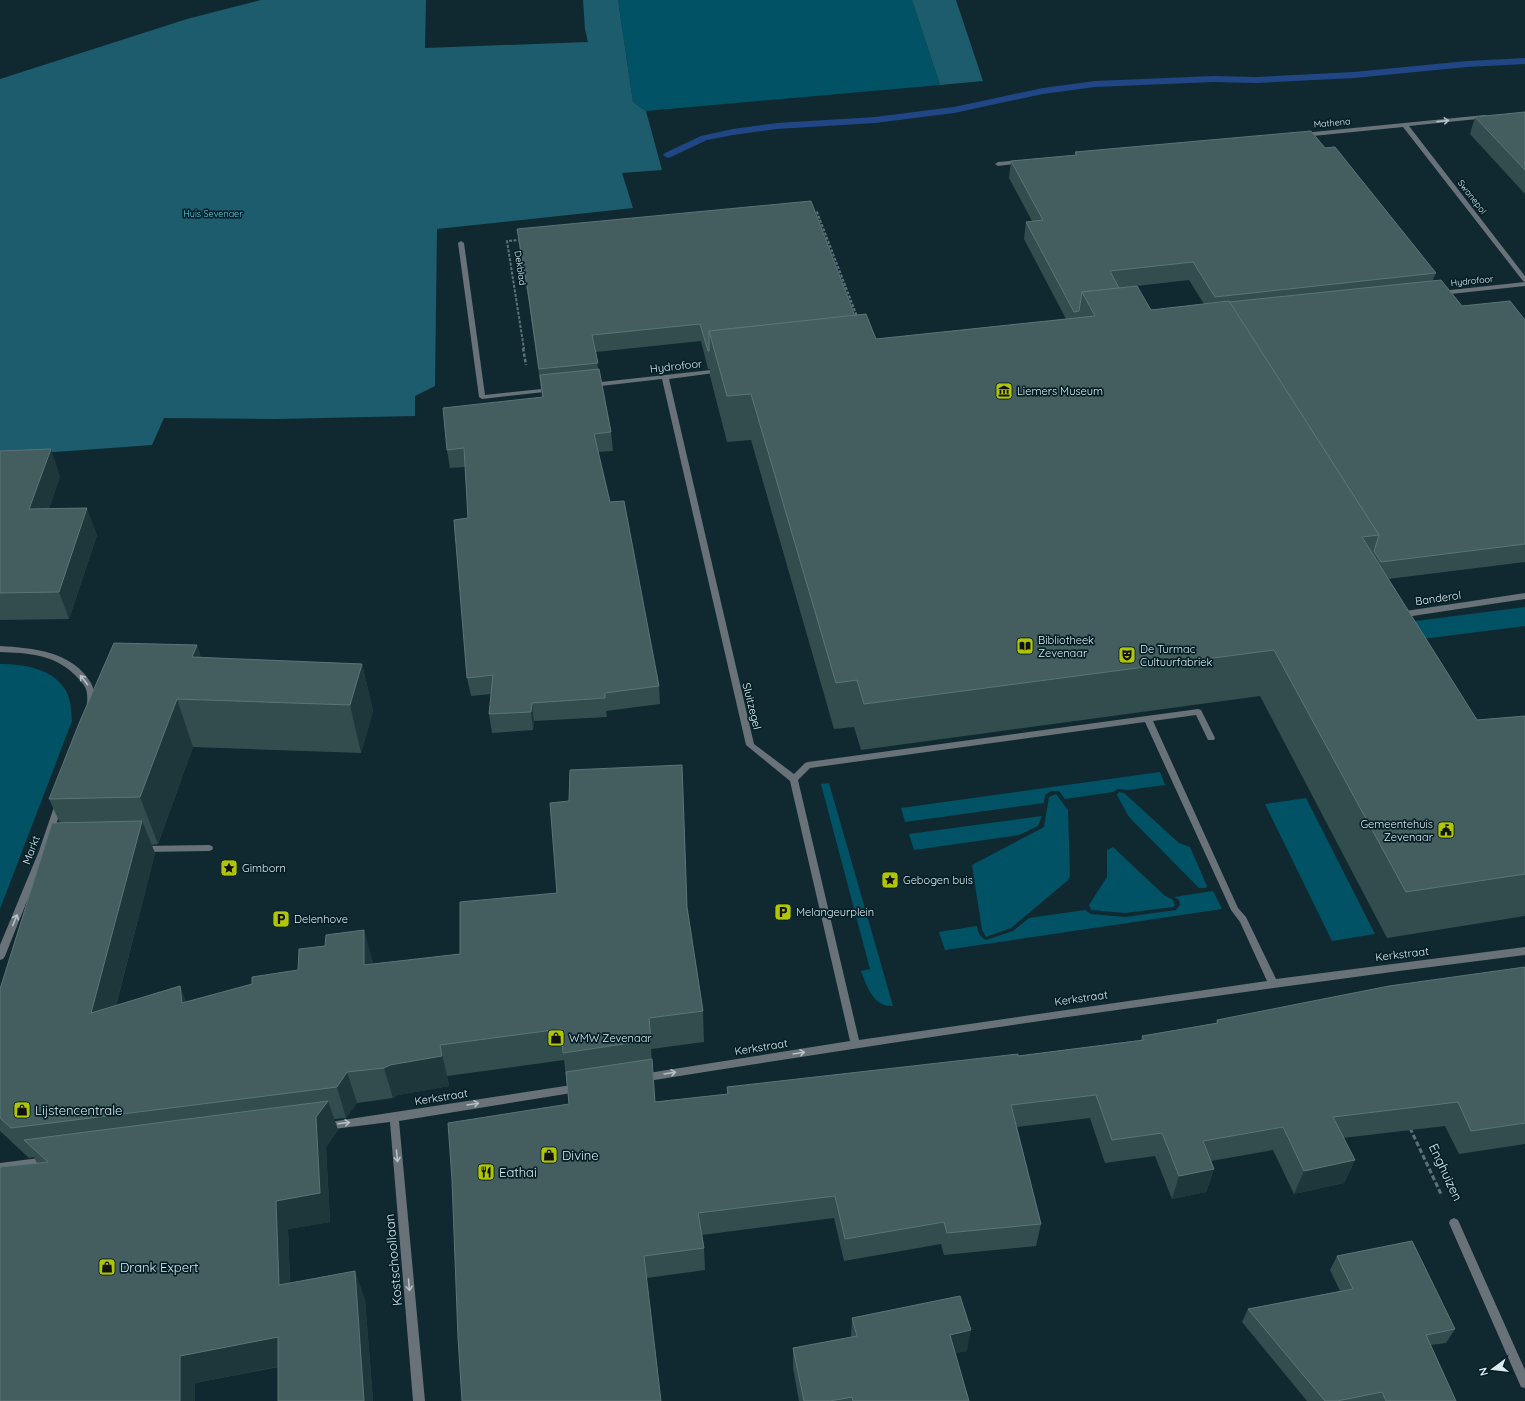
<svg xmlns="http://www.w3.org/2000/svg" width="1525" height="1401" font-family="Quicksand,sans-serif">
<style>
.green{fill:#005264}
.forest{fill:#1c5c6d}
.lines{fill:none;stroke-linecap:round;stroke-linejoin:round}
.stream{fill:#214685;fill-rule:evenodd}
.path-far2{stroke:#5c7178;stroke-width:2;stroke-dasharray:3 1.5;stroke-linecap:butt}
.path-far1{stroke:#5c7178;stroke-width:2.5;stroke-dasharray:3.5 2;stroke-linecap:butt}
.path{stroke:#5c7178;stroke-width:3;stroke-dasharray:5 2.5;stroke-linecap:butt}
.lane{fill:#697278;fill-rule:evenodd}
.street{fill:#697278;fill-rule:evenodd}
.wall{fill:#324d4e;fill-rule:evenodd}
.shaded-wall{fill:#1d373b}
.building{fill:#445e60;stroke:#5c7476}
.oneway{stroke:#b4c1c6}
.labels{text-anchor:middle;stroke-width:3.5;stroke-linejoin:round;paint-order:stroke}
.far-street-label{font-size:9px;fill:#dcebf0;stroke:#062027}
.far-park-label{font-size:9px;fill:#5bd1f3;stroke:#062027}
.street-label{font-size:11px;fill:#dcebf0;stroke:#062027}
.poi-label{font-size:11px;fill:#dcebf0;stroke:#062027;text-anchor:start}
.near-poi-label{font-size:13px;fill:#dcebf0;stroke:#062027;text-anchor:start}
.near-street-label{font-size:13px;fill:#dcebf0;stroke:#062027}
</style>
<rect width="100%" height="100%" fill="#102931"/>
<g class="green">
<path d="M618,0H912L940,85L646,111L633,102Z"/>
<path d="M1525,607V626L1383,644L1384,625Z"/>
<path d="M0,664C22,664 51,668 64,688C71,697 71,710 72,721L0,909Z"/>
<path d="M1160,772L1165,785L1127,790L1118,789L1113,792L1065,799L1059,791H1051L1045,795L1044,803L905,822L901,808Z"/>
<path d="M829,783L893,1006C874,1008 866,985 861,971L870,969L821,784Z"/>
<path d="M1119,792L1124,793L1179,843L1190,847L1207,886L1206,888H1199L1129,817L1117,795Z"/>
<path d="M1056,794L1068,810L1070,876L1067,881L1011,928L986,937L982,930L972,865L1044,827L1049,797Z"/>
<path d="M1306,798L1375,934L1332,941L1265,804Z"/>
<path d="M1042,816L1038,826L1019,835L914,850L909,834Z"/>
<path d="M1113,847L1164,895L1173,900L1175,905L1173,907L1125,913L1091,910L1089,905L1107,877V850Z"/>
<path d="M1213,891L1222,909L945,950L939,932L977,926C978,933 980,937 986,940L1013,931L1029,918L1085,910L1091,914L1125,917L1176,910L1180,905L1179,900L1174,897Z"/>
</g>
<g class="forest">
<path d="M261,0H426L425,48L588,42L585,29L583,0H618L633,102L646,111L662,170L622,173L633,208L437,229L435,386L415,396V416L275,419L164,418L152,445L0,456V79L187,19Z"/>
<path d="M912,0H956L983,81L940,85Z"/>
</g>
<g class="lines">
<path class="stream" d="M1525,58V64L1467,67L1354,78L1256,83L1213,82L1095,87L1043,94L954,113L875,123L777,129L733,135L707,140L671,157L668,158L663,155L665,153L701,136L733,129L777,123L875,117L954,107L1043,88L1095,81L1213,76L1256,77L1354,72L1467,61Z"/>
<g class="path-far2">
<path d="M812,212H817L858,319"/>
<path d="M521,240L507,241L524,349"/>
</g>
<path class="path-far1" d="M523,348L526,365"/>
<path class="path" d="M1410,1128L1442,1196"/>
<path class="lane" d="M209,845L212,846L213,848L212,850L209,851L143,852L140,851L139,849L140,847L143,846Z"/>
<g class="street">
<path d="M1485,115L1487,116V118L1409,126L1525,276V282L1523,281L1403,127L1303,137L1300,135L1303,133Z"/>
<path d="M1021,160L1024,162L1023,163L998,166L995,164L998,162Z"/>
<path d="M461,241L464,243L485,395L551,388L553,389V391L482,399L479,397L458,243Z"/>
<path d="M1525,282V286L1441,295L1438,293L1441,291Z"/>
<path d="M720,369L723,371L722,372L669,379L754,744L794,774L805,763L808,762L1198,709L1201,710L1215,738L1214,740H1208L1196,715L1153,721L1238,908L1246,917L1276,979L1525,947V955C1230,992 936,1035 642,1082L639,1081L637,1078L639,1075L642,1074L850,1041L790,781L746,745L662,379L592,387L589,385L592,383ZM1145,722L1231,910L1240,922L1267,981L859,1040L798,780L810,768Z"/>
<path d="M1525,593V599L1399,618L1395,615L1399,612Z"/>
<path d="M0,646C33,648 72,651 91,683C95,691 97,702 94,710L91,711L87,708C87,702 88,695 86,689C84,684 79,679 75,675C54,654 27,653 0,652Z"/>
<path d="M59,801L62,802L63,804L47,851L5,956L3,959L0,960V945L39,851L55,804L56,802Z"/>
<path d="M578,1084L581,1085L583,1088L581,1091L578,1092L399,1121L425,1401H413L390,1122L326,1130L323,1129L321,1126L323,1123Z"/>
<path d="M47,1157L51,1159L52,1162L51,1165L47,1167L0,1173V1163Z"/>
<path d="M1454,1218L1458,1220L1525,1370V1388L1521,1387L1449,1223L1450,1220Z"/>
</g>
</g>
<g class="wall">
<path d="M1525,112V194L1470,134L1475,117Z"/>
<path d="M1325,148L1436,273L1433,280L1462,306L1525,320V562L1388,579L1477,720L1525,716V916L1387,938L1260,696L861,750L854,727L834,729L751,440L727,442L710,376V369H708L701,341L596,352L598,369L611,432L613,451L598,452L610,502L659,686L660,704L606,711L607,717L534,721L533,730L492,733L489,714L491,694L471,696L467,678L468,518L465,467L450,468L447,450L542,397L529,303L519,246L517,229L855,316L876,339L1066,319L1024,239L1026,222L1032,221L1009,178L1011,161L1075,155V152ZM1189,280L1204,304L1151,310L1119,288Z"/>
<path d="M0,451L60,476L49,509L97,535L69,619L0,620Z"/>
<path d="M197,645L201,658L362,664L373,711L361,753L193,747L158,844L151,845L155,853L116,1006L180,986L186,1002L373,962V964L460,954L557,893L683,797L687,910L703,1011L704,1042L651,1049L655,1102L727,1094V1087L1018,1056L1141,1040L1142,1036L1216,1023L1217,1020L1525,967V1144L1459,1154L1445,1126L1343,1138L1355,1160L1344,1183L1294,1194L1273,1150L1211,1161L1214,1169L1206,1192L1172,1199L1155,1156L1105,1163L1090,1118L1017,1127L1041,1224L1036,1246L944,1255L941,1244L844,1261L834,1218L702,1235L704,1248L705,1270L647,1278L569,1104L564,1060L447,1076L449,1086L398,1095L393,1098L357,1103L346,1118L334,1119L338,1130L326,1147L330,1222L288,1229L290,1283L365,1299L373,1401H278V1367L195,1383L37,1163L34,1157L29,1158L0,1131V989L60,823L49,799Z"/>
<path d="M1337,1256L1455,1329L1446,1343L1431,1345L1456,1401H1307L1242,1322L1248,1309L1340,1291L1330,1270Z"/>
<path d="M852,1318L967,1351L955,1353L969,1401H799L793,1368V1348L851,1337Z"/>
</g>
<g class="shaded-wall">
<path d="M51,449L60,476L40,536L29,509Z"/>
<path d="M87,508L97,535L69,619L59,592Z"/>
<path d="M197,645L212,693L192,657Z"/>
<path d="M362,664L373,711L361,753L350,705Z"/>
<path d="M177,699L193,747L158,844L140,797Z"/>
<path d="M532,703L534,721L533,730L531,712Z"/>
<path d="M682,765L683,797L688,939L687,907Z"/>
<path d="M142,821L155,853L106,1044L91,1013Z"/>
<path d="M364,930L373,962L372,996L364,965Z"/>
<path d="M180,986L193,1018L182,1003Z"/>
<path d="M440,1045L447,1076L449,1086L398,1095L393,1098L384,1068Z"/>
<path d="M347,1072L357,1103L346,1118L337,1087Z"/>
<path d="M328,1101L338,1130L326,1147L330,1222L288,1229L291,1312L279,1285L276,1201L316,1117Z"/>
<path d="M1355,1160L1344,1183L1294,1194L1304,1171Z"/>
<path d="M1214,1169L1206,1192L1172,1199L1179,1176Z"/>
<path d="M355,1271L365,1299L373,1401H364Z"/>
<path d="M971,1330L967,1351L946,1355L950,1335Z"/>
<path d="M278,1337L290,1364L195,1383V1401H180V1356Z"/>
</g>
<g class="building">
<path d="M1525,112V170L1475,117Z"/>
<path d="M1311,131L1325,148L1335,147L1436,273L1215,297L1193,262L1110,271L1119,288L1082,292L1079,311L1074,312L1026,222L1043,220L1011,161L1077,155L1075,152Z"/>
<path d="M811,201L855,316L709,331V351H708L700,324L592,335L598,363L539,369L527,285L517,229Z"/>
<path d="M1441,280L1462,306L1510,301L1525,320V544L1381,562L1374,551L1379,535L1229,302Z"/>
<path d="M1137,286L1151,310L1229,301L1379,535L1362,537L1477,720L1525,716V874L1406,892L1274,650L864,704L857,680L836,683L751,394L727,396L709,331L866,314L876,339L1095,316L1082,292Z"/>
<path d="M599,369L611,432L594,434L610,502L624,501L659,686L605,693V698L532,703L531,712L489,714L493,675L467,678L454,520L468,518L464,448L447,450L443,408L543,397L540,375Z"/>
<path d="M51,449L29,509L87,508L59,592L0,593V451Z"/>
<path d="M114,643L197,645L192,657L362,664L350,705L177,699L140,797L49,799L80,721Z"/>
<path d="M682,765L687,907L703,1011L649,1018L651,1040L563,1053L561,1029L440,1045L442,1056L390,1065L384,1068L347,1072L337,1087L11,1128L0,1118V989L52,823L142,821L91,1013L180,986L182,1003L252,984V977L298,970L299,949L325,946L326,935L364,930V965L460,954V902L557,893L550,803L569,801L570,770Z"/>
<path d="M1525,967V1123L1471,1131L1458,1102L1333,1117L1355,1160L1304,1171L1283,1127L1203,1141L1214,1169L1179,1176L1162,1133L1112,1140L1096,1095L1011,1105L1041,1224L947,1233L944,1222L845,1239L835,1196L698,1213L704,1248L644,1256L661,1401H462L458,1338L452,1180L448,1123L569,1104L566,1072L652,1059L655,1102L728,1094L727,1087L1018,1054V1056L1144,1040L1142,1036L1218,1023L1217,1020L1389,986Z"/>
<path d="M328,1101L316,1117L320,1193L276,1201L279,1285L355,1271L364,1401H278V1337L180,1356V1401H0V1167L48,1162L24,1140Z"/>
<path d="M1412,1241L1455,1329L1426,1335L1456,1401H1386L1382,1392L1337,1401H1325L1248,1309L1353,1289L1337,1256Z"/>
<path d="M960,1296L971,1330L950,1335L969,1401H853L852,1397L830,1401H804L793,1348L857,1336L852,1318Z"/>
</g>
<defs><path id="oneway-shaft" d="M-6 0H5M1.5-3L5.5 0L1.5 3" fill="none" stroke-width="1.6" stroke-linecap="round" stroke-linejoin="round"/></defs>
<g class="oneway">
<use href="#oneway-shaft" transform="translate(1443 121) rotate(-6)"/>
<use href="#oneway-shaft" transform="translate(84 680) rotate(-128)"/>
<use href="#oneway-shaft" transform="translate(15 920) rotate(-68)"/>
<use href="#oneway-shaft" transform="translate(799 1053) rotate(-9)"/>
<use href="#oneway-shaft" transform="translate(670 1073) rotate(-9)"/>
<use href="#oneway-shaft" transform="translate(473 1104) rotate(-9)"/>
<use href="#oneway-shaft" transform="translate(344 1123) rotate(-7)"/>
<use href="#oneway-shaft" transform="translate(397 1156) rotate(85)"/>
<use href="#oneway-shaft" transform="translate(409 1285) rotate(85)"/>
</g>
<defs>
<g id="museum-square" transform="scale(0.9)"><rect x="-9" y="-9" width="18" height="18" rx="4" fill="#afc506" stroke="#062027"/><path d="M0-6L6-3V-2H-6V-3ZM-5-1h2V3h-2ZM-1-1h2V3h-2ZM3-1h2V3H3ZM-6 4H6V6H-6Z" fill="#111"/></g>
<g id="library-square" transform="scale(0.9)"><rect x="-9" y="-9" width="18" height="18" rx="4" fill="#afc506" stroke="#062027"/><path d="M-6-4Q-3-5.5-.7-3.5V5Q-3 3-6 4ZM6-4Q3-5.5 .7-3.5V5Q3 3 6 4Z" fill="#111"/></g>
<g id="theatre-square" transform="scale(0.9)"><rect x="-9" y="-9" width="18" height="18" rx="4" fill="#afc506" stroke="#062027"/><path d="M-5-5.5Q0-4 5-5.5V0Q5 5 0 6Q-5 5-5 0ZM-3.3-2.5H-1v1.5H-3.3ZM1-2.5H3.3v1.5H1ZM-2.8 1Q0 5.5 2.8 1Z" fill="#111"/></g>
<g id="civic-square" transform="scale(0.9)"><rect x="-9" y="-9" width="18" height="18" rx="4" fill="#afc506" stroke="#062027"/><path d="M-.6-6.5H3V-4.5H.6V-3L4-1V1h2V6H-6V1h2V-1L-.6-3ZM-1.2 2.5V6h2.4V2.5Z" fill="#111"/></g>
<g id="sight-square" transform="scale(0.9)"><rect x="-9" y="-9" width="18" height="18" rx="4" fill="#afc506" stroke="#062027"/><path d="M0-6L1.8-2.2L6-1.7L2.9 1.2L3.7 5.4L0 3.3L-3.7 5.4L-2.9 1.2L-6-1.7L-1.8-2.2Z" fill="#111"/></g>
<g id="parking-square" transform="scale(0.9)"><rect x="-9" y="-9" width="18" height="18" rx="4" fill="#afc506" stroke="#062027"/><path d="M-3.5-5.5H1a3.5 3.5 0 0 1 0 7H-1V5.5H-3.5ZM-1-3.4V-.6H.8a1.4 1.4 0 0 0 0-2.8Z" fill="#111"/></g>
<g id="shop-square" transform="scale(0.9)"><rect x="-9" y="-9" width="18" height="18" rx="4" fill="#afc506" stroke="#062027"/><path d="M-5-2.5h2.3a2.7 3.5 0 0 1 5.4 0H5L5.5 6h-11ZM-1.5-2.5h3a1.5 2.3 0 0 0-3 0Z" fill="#111"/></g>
<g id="restaurant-square" transform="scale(0.9)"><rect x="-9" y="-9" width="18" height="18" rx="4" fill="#afc506" stroke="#062027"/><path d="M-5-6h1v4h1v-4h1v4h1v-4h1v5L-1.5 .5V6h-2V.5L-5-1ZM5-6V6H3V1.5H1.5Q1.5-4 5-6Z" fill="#111"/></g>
</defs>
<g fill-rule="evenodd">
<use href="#museum-square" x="1004" y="391"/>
<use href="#library-square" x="1025" y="646"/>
<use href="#theatre-square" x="1127" y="655"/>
<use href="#civic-square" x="1446" y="830"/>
<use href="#sight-square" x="229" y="868"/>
<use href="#sight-square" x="890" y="880"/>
<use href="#parking-square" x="783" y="912"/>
<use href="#parking-square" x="281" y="919"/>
<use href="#shop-square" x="556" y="1038"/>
<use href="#shop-square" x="22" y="1110"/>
<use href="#shop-square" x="549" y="1155"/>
<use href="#restaurant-square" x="486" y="1172"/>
<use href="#shop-square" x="107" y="1267"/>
</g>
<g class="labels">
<g class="far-street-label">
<text transform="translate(1332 123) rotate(-5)" y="3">Mathena</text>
<text transform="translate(1472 197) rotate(52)" y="3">Swanepol</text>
<text transform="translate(520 268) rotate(82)" y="3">Dekblad</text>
<text transform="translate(1472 281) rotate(-6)" y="3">Hydrofoor</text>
</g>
<g class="far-park-label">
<text x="213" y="217">Huis Sevenaer</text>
</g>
<g class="street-label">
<text transform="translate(676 366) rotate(-6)" y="4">Hydrofoor</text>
<text transform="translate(1438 598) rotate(-8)" y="4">Banderol</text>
<text transform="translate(752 706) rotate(76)" y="4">Sluitzegel</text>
<text transform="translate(31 850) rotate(-69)" y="4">Markt</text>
<text transform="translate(1402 954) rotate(-7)" y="4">Kerkstraat</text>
<text transform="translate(1081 998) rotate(-8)" y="4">Kerkstraat</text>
<text transform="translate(761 1047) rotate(-9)" y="4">Kerkstraat</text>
<text transform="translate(441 1097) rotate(-9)" y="4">Kerkstraat</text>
</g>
<g class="poi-label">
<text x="1017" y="395">Liemers Museum</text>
<text x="1038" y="644">Bibliotheek<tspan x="1038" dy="13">Zevenaar</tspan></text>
<text x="1140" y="653">De Turmac<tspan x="1140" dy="13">Cultuurfabriek</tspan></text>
<text x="1433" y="828" text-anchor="end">Gemeentehuis<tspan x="1433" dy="13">Zevenaar</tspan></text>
<text x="242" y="872">Gimborn</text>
<text x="903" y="884">Gebogen buis</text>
<text x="796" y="916">Melangeurplein</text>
<text x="294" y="923">Delenhove</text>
<text x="569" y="1042">WMW Zevenaar</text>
</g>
<g class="near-poi-label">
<text x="35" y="1115">Lijstencentrale</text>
<text x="562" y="1160">Divine</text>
<text x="499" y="1177">Eathai</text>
<text x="120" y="1272">Drank Expert</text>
</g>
<g class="near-street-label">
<text transform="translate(1446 1172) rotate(65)" y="5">Enghuizen</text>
<text transform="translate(393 1260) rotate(-95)" y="5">Kostschoollaan</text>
</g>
</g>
<g transform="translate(1493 1369) rotate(255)" stroke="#062027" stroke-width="3" paint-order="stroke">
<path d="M0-3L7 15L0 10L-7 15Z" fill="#dcebf0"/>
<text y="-6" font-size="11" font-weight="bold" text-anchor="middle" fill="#dcebf0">N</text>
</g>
</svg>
